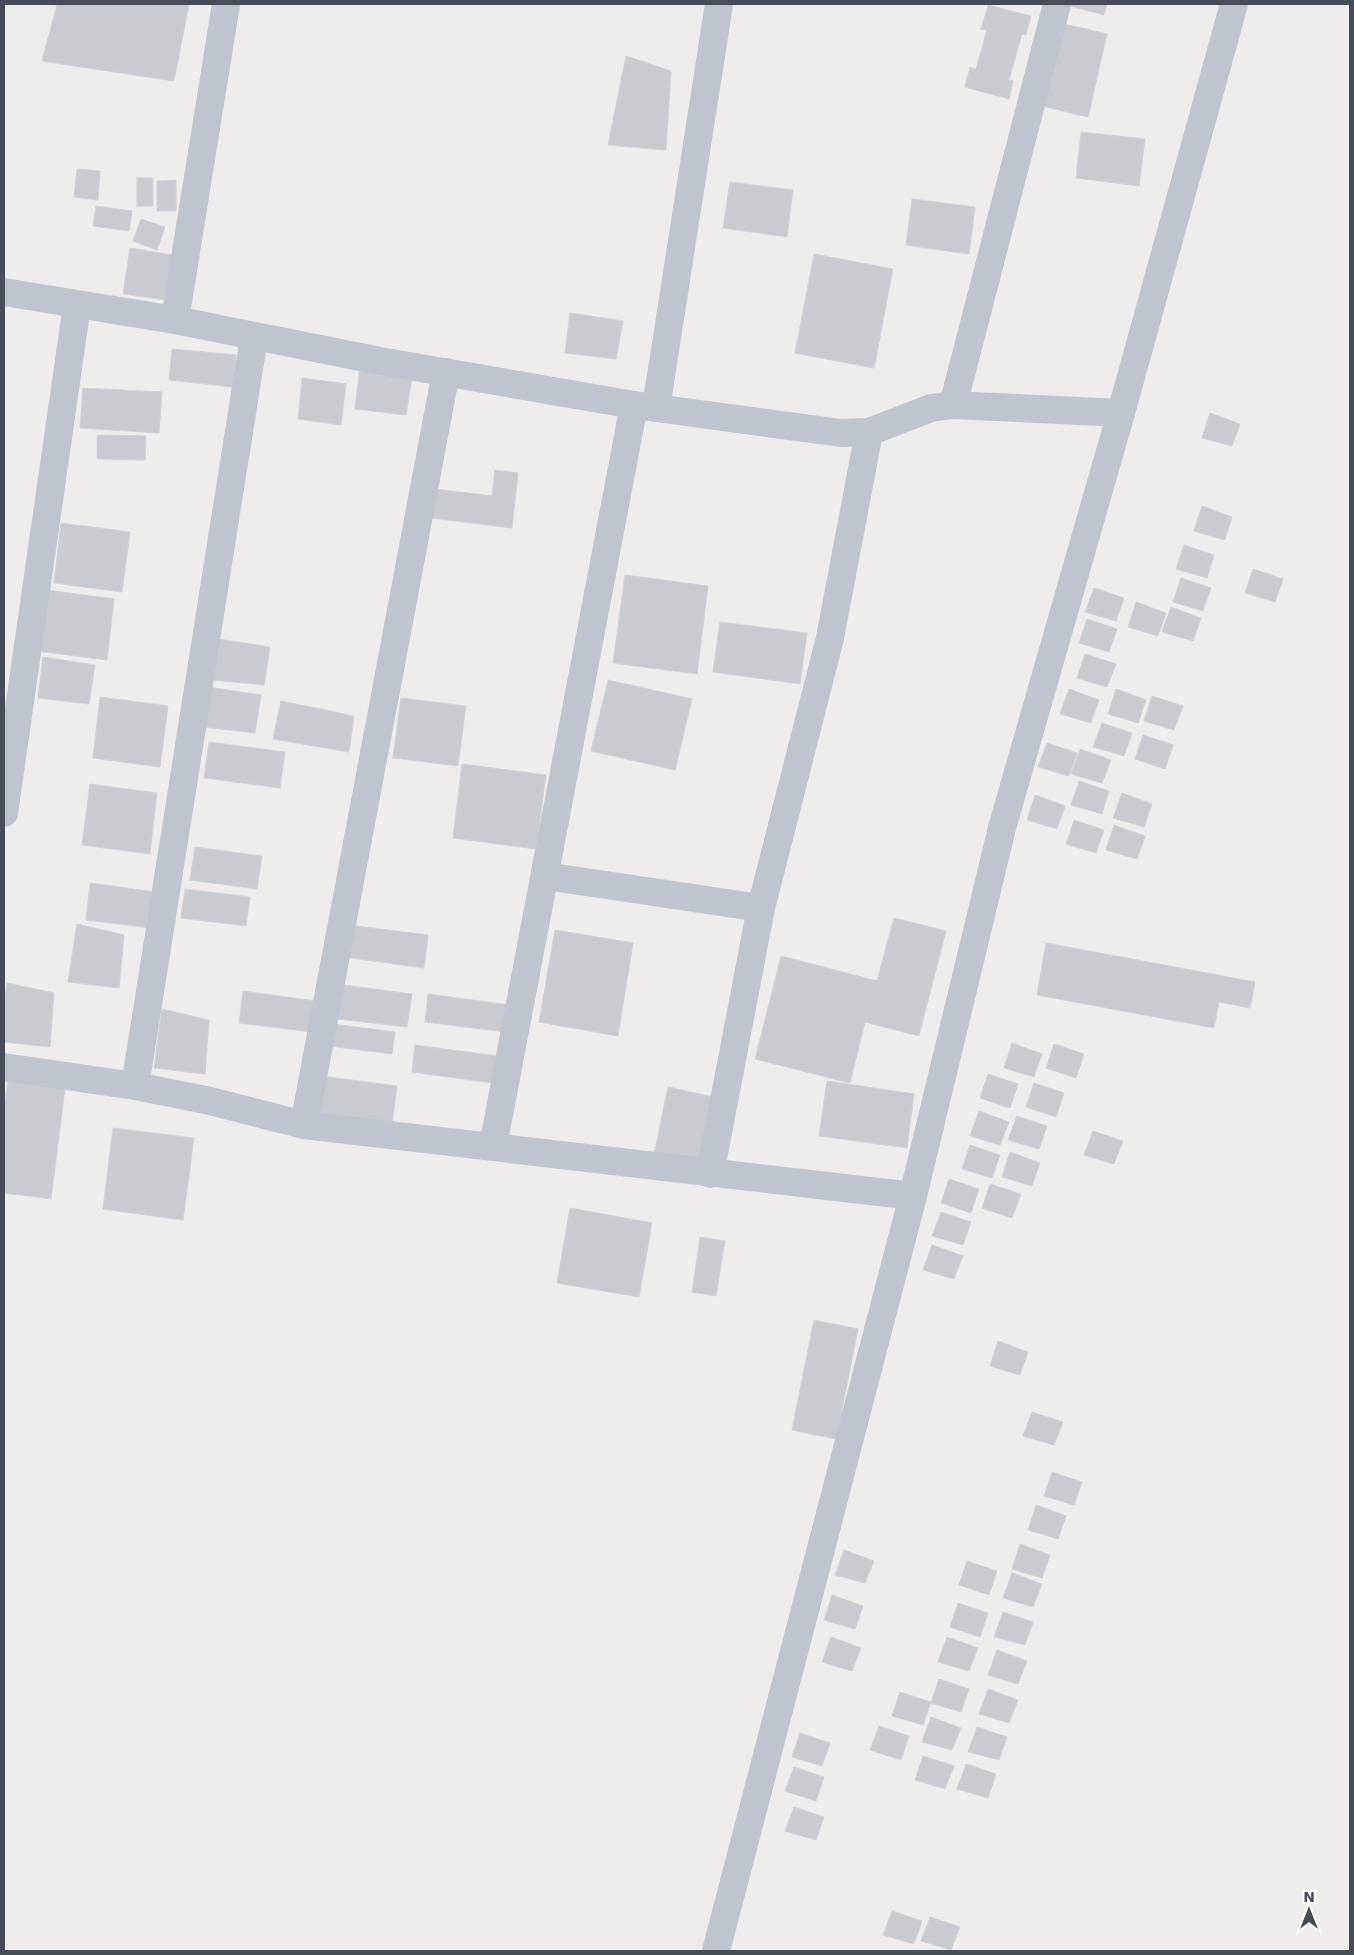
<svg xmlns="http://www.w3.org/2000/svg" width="1354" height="1955" font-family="'DejaVu Sans',sans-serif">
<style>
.building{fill:#cacbd1;stroke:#d0d2d8}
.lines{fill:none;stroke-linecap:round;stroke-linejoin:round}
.minor{stroke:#bec5ce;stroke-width:28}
</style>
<rect width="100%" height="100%" fill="#efecec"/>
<g class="building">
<path d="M57,4H189L174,81L42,61Z"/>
<path d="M1063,4H1107L1104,15Z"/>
<path d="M988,5L1031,16L1026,35L1022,34L1009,80L1013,81L1009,99L965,87L970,67L976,69L987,30L981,29Z"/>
<path d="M1061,23L1107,34L1088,117L1042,106Z"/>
<path d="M626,56L671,71L666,150L608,145Z"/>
<path d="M1081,132L1145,139L1139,186L1076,178Z"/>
<path d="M77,169L100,171L98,200L74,197Z"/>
<rect x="137" y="178" width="16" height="28"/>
<path d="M176,180V211H157V181Z"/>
<path d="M730,182L793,190L787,237L723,228Z"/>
<path d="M912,199L975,207L969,254L906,245Z"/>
<path d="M96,206L132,211L129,231L93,226Z"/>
<path d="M141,219L165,227L157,250L133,241Z"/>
<path d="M130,248L172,255L165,300L123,294Z"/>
<path d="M814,254L893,269L874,368L795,353Z"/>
<path d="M570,313L623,321L616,359L565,353Z"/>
<path d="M172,349L236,355L233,387L169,380Z"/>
<path d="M360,368L412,377L406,415L355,409Z"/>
<path d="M302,378L346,384L341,425L298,419Z"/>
<path d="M83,388L162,392L159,433L80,428Z"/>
<path d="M1210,413L1240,424L1232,446L1202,438Z"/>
<path d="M97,435L146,436L145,460L97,459Z"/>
<path d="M495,470L518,473L512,528L431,518L435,489L492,496Z"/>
<path d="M1202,506L1232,517L1225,540L1194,531Z"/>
<path d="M61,523L130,532L122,592L54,583Z"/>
<path d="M1184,545L1214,555L1207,578L1176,569Z"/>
<path d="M1253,569L1283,579L1275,602L1245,593Z"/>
<path d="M625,575L708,586L697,674L613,663Z"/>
<path d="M1181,578L1211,588L1203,611L1173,602Z"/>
<path d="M1094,588L1124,598L1116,621L1085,612Z"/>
<path d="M47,590L114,599L107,660L38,651Z"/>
<path d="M1136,602L1166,613L1158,636L1128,627Z"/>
<path d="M1171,607L1201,618L1193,641L1162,632Z"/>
<path d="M1087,619L1117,629L1109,652L1079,643Z"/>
<path d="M720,622L807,633L800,684L713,672Z"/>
<path d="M218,639L270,647L264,685L213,680Z"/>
<path d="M1085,654L1116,664L1107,687L1077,678Z"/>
<path d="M43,657L95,665L89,704L38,698Z"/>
<path d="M608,680L692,699L675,770L591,751Z"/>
<path d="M208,687L261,695L255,733L204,727Z"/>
<path d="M1069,689L1099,700L1091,723L1060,714Z"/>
<path d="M1116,689L1146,700L1138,723L1108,714Z"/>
<path d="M1152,696L1183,706L1174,730L1144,721Z"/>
<path d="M100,697L168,706L160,767L93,758Z"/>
<path d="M401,698L466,706L458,766L393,758Z"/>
<path d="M281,701L354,716L349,752L273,739Z"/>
<path d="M1102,723L1132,733L1124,756L1093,747Z"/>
<path d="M1143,735L1173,745L1165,769L1135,759Z"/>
<path d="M209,742L285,752L280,788L204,778Z"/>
<path d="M1047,743L1077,753L1069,776L1038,767Z"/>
<path d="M1080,749L1111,760L1102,783L1071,774Z"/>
<path d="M462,764L546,775L536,849L453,838Z"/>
<path d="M1079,781L1109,791L1102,814L1071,805Z"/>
<path d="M90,784L157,793L150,854L82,845Z"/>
<path d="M1122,793L1152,804L1144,827L1113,818Z"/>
<path d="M1035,795L1065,806L1057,829L1027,820Z"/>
<path d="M1074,820L1104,830L1096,853L1066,844Z"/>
<path d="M1114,825L1145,836L1137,859L1106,850Z"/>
<path d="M195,847L262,856L257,889L190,880Z"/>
<path d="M90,883L156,892L151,928L86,920Z"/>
<path d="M185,889L250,897L246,926L181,918Z"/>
<path d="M894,918L946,931L919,1036L865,1022L850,1083L755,1059L781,956L877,981Z"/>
<path d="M77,924L124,935L119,988L68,982Z"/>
<path d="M348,925L428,935L424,968L344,957Z"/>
<path d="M555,930L633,943L618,1036L539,1022Z"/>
<path d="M1046,943L1255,982L1250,1008L1219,1002L1214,1028L1037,995Z"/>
<path d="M7,983L54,993L50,1047L4,1042V1007Z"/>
<path d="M335,984L412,994L407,1027L330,1018Z"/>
<path d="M243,991L316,1001L312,1032L239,1023Z"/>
<path d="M428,994L509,1005L506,1032L425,1022Z"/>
<path d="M162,1009L209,1020L205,1074L154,1068Z"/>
<path d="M332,1024L395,1032L392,1054L329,1046Z"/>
<path d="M1012,1043L1042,1054L1034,1077L1004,1068Z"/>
<path d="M1054,1044L1084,1054L1076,1078L1046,1068Z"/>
<path d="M415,1045L497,1056L493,1083L412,1072Z"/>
<path d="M988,1074L1018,1084L1010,1108L980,1098Z"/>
<path d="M321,1076L397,1086L392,1125L316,1116Z"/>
<path d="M8,1081L65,1088L51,1199L4,1193V1111Z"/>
<path d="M827,1081L914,1094L907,1148L819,1136Z"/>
<path d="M1034,1083L1064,1093L1056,1117L1026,1107Z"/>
<path d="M668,1087L713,1097L698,1165L654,1155Z"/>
<path d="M979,1111L1009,1122L1000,1145L970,1136Z"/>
<path d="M1017,1116L1047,1126L1039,1149L1008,1140Z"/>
<path d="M113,1128L194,1138L183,1220L103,1209Z"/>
<path d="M1093,1131L1123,1141L1114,1164L1084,1155Z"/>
<path d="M970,1145L1000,1155L992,1178L962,1169Z"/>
<path d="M1010,1152L1040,1163L1032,1186L1002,1177Z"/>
<path d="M949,1179L979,1189L971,1213L941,1203Z"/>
<path d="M990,1184L1021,1194L1012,1218L982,1208Z"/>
<path d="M570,1208L652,1223L639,1297L557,1283Z"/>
<path d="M941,1212L971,1222L963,1245L932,1236Z"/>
<path d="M700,1237L725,1241L716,1296L692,1292Z"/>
<path d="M932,1245L963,1256L954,1279L923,1270Z"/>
<path d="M814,1320L858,1329L836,1439L792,1430Z"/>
<path d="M998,1341L1028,1352L1020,1375L990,1366Z"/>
<path d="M1032,1412L1063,1422L1054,1445L1023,1436Z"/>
<path d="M1052,1472L1082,1482L1074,1505L1044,1496Z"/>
<path d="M1036,1505L1066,1516L1058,1539L1028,1530Z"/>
<path d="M1020,1544L1050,1555L1042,1578L1012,1569Z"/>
<path d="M844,1550L874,1561L865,1583L835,1575Z"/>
<path d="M967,1561L997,1571L989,1595L959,1585Z"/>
<path d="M1012,1573L1042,1584L1033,1607L1003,1598Z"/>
<path d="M832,1595L863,1606L855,1629L824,1620Z"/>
<path d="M958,1603L988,1613L980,1637L950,1627Z"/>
<path d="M1003,1612L1033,1622L1025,1645L994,1637Z"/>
<path d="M831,1637L861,1648L852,1671L822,1662Z"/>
<path d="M947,1637L978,1648L969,1671L938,1662Z"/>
<path d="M997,1650L1027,1661L1018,1684L988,1675Z"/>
<path d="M939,1679L969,1689L961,1712L931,1703Z"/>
<path d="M988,1689L1018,1700L1009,1723L979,1714Z"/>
<path d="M900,1692L931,1702L923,1725L892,1716Z"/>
<path d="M931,1717L961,1728L952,1750L922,1742Z"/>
<path d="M879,1726L909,1736L901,1760L870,1750Z"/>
<path d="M977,1727L1007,1737L999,1760L968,1752Z"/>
<path d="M800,1733L830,1743L822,1766L792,1757Z"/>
<path d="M923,1756L954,1766L945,1789L915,1780Z"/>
<path d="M966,1764L996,1774L988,1798L957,1789Z"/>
<path d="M794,1767L824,1777L816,1801L785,1791Z"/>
<path d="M794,1807L824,1817L816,1840L785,1831Z"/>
<path d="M892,1911L922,1921L914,1944L883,1935Z"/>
<path d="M930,1917L960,1927L951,1950L921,1941Z"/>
</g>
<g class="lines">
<g class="minor">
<path d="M4,292L175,320L380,361L634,405L841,433L869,432L931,408L953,405L1121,413"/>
<path d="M175,320L226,4"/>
<path d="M953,405L1057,4"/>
<path d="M656,408L719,4"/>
<path d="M4,813L77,305"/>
<path d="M545,876L761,908"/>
<path d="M4,1067L135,1086L206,1100L304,1125L913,1196"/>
<path d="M135,1086L254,337"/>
<path d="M304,1125L446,372"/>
<path d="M493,1146L634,405"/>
<path d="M710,1174L761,908L830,638L869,432"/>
<path d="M716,1951L913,1196L1002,828L1121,413L1234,4"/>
</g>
</g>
<rect width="1354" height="1955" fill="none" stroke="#464d58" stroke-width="10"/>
<g transform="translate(1309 1910)" stroke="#ffffff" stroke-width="4" paint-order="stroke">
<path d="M0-4L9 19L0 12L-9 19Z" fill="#464d58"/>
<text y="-8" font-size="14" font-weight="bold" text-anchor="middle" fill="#464d58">N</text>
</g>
</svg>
